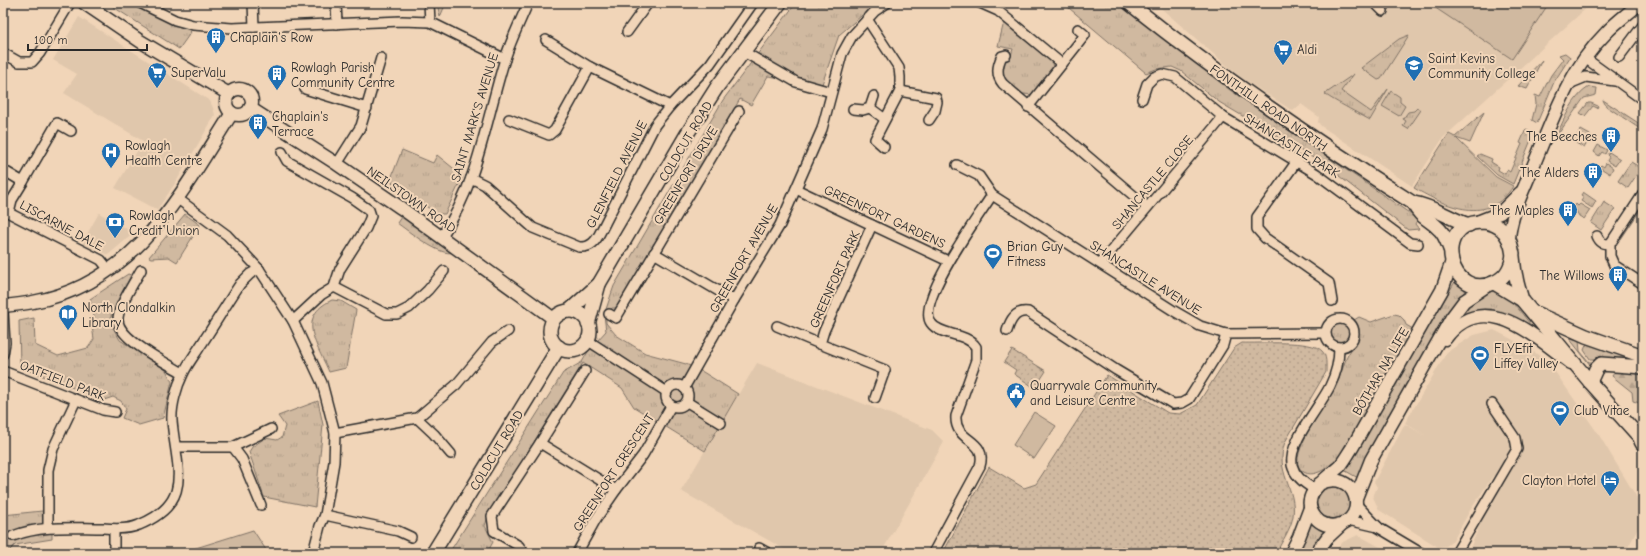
<svg xmlns="http://www.w3.org/2000/svg" width="1646" height="556" font-family="'Comic Neue',sans-serif">
<style>
.built{fill:#e0c7ac}
.grass{fill:url(#grass-tufts);stroke:#7e7266}
.forest{fill:url(#forest-firs);stroke:#7e7266}
.park{fill:url(#park-dots);stroke:#7e7266}
.garden{fill:#d0b9a0;stroke:#7e7266}
.lines{fill:none;stroke-linecap:round;stroke-linejoin:round}
.minor-casing{stroke:#2b2b2b;stroke-width:12}
.tertiary-casing{stroke:#2b2b2b;stroke-width:15}
.secondary-casing{stroke:#2b2b2b;stroke-width:16}
.trunk-casing{stroke:#2b2b2b;stroke-width:19}
.minor{stroke:#f1d5b8;stroke-width:9}
.tertiary{stroke:#f1d5b8;stroke-width:12}
.secondary{stroke:#f1d5b8;stroke-width:13}
.trunk{stroke:#f1d5b8;stroke-width:16}
.labels{text-anchor:middle;stroke-width:4;stroke-linejoin:round;paint-order:stroke}
.poi-label{font-size:13px;fill:#2b2b2b;stroke:#f1d5b8;text-anchor:start}
.street-label{font-size:13px;fill:#2b2b2b;stroke:#f1d5b8}
</style>
<defs>
<pattern id="grass-tufts" width="24" height="20" patternUnits="userSpaceOnUse"><rect width="24" height="20" fill="#d0b9a0"/><path d="M3 7l-1-3M5 7V3M7 7l1-3M15 17l-1-3M17 17v-4M19 17l1-3" fill="none" stroke="#b39f8a"/></pattern>
<pattern id="forest-firs" width="22" height="20" patternUnits="userSpaceOnUse"><rect width="22" height="20" fill="#d0b9a0"/><path d="M5 1l3.5 6h-7zM16 11l3.5 6h-7z" fill="#b39f8a"/></pattern>
<pattern id="park-dots" width="8" height="8" patternUnits="userSpaceOnUse"><rect width="8" height="8" fill="#d0b9a0"/><path d="M2 2h.1M6 6h.1" fill="none" stroke="#b39f8a" stroke-width="1.8" stroke-linecap="round"/></pattern>
</defs>
<rect width="100%" height="100%" fill="#f1d5b8"/>
<filter id="ink" filterUnits="userSpaceOnUse"><feTurbulence type="fractalNoise" baseFrequency=".025" numOctaves="2"/><feDisplacementMap in="SourceGraphic" scale="8" xChannelSelector="R" yChannelSelector="G"/><feConvolveMatrix kernelMatrix="1 2 1 2 8 2 1 2 1" color-interpolation-filters="sRGB"/></filter>
<g filter="url(#ink)">
<g class="built">
<path d="M1155,3H1592L1443,138L1412,186L1321,126L1318,122L1319,117L1301,104L1293,111L1240,77Z"/>
<path d="M79,17L210,101L213,108L215,115L176,182L157,210L115,188L143,141L64,93L77,74L53,60Z"/>
<path d="M99,213L134,233L108,255L82,243Z"/>
<path d="M1494,330L1521,344L1518,350L1531,357L1534,352L1549,363L1599,435L1622,473L1642,506V521L1625,553H1468L1499,480L1493,476L1469,512L1453,541L1446,546L1438,547L1379,510L1373,497L1377,487L1374,482L1405,424L1424,435L1405,423L1447,352L1474,335Z"/>
<path d="M757,363L932,430L944,442L881,553H791L681,491Z"/>
<path d="M1358,535L1391,553H1333L1343,542Z"/>
</g>
<g class="grass">
<path d="M107,3H132L162,19L187,28L191,32L179,49Z"/>
<path d="M437,3H446L440,17Z"/>
<path d="M796,3H876L839,35L822,84L768,76L751,105L740,99L617,308H612L606,314V323L616,335L645,353L686,364L703,372L738,394L705,451L634,407L622,388L583,363L488,516L485,526L493,542L487,553H449L563,373L582,362L589,350L606,331L604,315L614,286L723,100Z"/>
<path d="M1063,3H1118L1230,90L1418,219L1415,224L1419,229L1408,230L1325,165L1219,102L1181,71L1172,67L1156,69L1146,73Z"/>
<path d="M1006,22L1052,62L1053,70L1033,95L1023,94L1003,77L1004,62L1010,59L1013,49L998,46L1003,26Z"/>
<path d="M1409,35L1381,79L1378,80L1361,68L1399,39Z"/>
<path d="M1565,53L1570,57L1554,82L1537,123L1532,120L1536,104L1535,95L1540,97L1551,75L1563,59L1559,55Z"/>
<path d="M1542,60L1527,89L1518,86Z"/>
<path d="M1354,74L1341,91L1371,112L1388,89L1370,120C1363,116 1327,97 1325,94Z"/>
<path d="M1589,87L1597,88L1596,95L1584,98L1556,137C1563,121 1573,96 1589,87Z"/>
<path d="M1391,91L1400,97V102L1405,106L1399,116L1382,106Z"/>
<path d="M1603,100L1643,126V131L1606,106Z"/>
<path d="M1588,103H1591L1598,106L1597,108L1593,106L1585,116L1580,113Z"/>
<path d="M1417,108L1421,110L1408,129L1403,126L1406,121L1403,119L1408,112L1414,111Z"/>
<path d="M1484,112L1470,143L1456,138L1496,177L1513,186C1489,226 1446,207 1414,188L1446,138L1449,134L1455,137Z"/>
<path d="M1526,129L1530,131L1533,135L1513,184L1497,175L1477,156L1480,154L1492,159L1491,162L1499,167L1498,170L1505,174L1507,170L1510,172L1522,144L1520,143Z"/>
<path d="M1581,130L1590,135V138L1584,148L1573,141Z"/>
<path d="M1598,145L1607,150L1605,154L1602,152L1599,156L1594,152Z"/>
<path d="M402,150L433,163L437,155L463,176L445,214H437L390,181Z"/>
<path d="M1609,152L1620,159L1615,166L1607,161L1609,157L1607,155Z"/>
<path d="M1631,162L1641,168L1628,188L1618,181Z"/>
<path d="M1606,163L1613,168L1610,174L1599,167L1601,165L1604,167Z"/>
<path d="M1583,192L1596,201L1592,208L1581,201L1584,197L1581,195Z"/>
<path d="M1643,201V206L1621,239L1619,238Z"/>
<path d="M1604,202L1615,209L1601,230L1591,223Z"/>
<path d="M1576,204L1578,206L1580,204L1590,210L1584,219L1579,216L1574,207Z"/>
<path d="M185,214L200,225L177,262L169,257L151,258L149,257Z"/>
<path d="M403,214L453,252C442,258 407,230 397,223Z"/>
<path d="M128,274L131,275L109,321L120,340L166,370L172,382L163,418L139,425L122,418L126,409L121,401L113,397L104,400L20,367L19,321L34,318L35,345L58,356L88,348L94,339L92,326L96,325L90,299Z"/>
<path d="M1456,280L1471,286L1466,289L1455,306L1358,478L1344,470Z"/>
<path d="M1489,290C1508,290 1523,316 1534,329L1491,313V309L1481,310L1460,317L1457,315L1460,311Z"/>
<path d="M332,300L341,301L356,310L346,368L329,372C318,346 295,317 332,300Z"/>
<path d="M1394,314L1399,315L1404,320L1406,325L1413,329L1390,374L1340,457C1329,467 1309,484 1298,466C1294,446 1326,404 1336,385C1340,377 1343,367 1346,359C1353,343 1364,339 1354,320L1359,317L1371,322Z"/>
<circle cx="1340" cy="333" r="9"/>
<path d="M1569,338L1579,340L1580,351L1589,362H1594L1591,366Z"/>
<path d="M1587,343L1624,352L1643,364L1600,359H1590L1584,350Z"/>
<path d="M318,401L323,425L315,507L264,497L249,452L252,447L265,438L277,440L282,437L285,426L278,416Z"/>
<path d="M1341,484L1352,498C1351,502 1351,507 1349,510C1341,525 1316,519 1315,502C1315,498 1318,494 1319,490Z"/>
<path d="M52,510V539L15,545L7,553H3V515Z"/>
<path d="M1311,524L1326,533L1311,553H1296Z"/>
</g>
<path class="forest" d="M1616,370L1643,373V404L1633,401L1632,392L1612,376Z"/>
<g class="park">
<path d="M1242,343C1259,344 1312,339 1322,351C1327,356 1326,364 1326,372L1285,442C1274,472 1297,488 1293,516C1291,529 1282,541 1276,553H943L989,467L1024,488L1036,484L1107,375L1168,413L1180,414L1197,405L1234,348Z"/>
<path d="M1012,350L1046,371L1035,388L1014,374L1016,370L1004,362Z"/>
</g>
<g class="garden">
<path d="M1428,3H1549L1512,59Z"/>
<path d="M1034,412L1056,426L1034,459L1013,445Z"/>
<path d="M253,530L268,553H180Z"/>
</g>
<g class="lines">
<g class="minor-casing">
<g id="minor">
<path d="M140,3L175,20L193,25L232,28L402,21L430,22L505,59"/>
<path d="M253,3L254,27"/>
<path d="M336,3L337,24"/>
<path d="M429,3L430,22"/>
<path d="M980,3L998,11L1062,64"/>
<path d="M1375,3L1383,11"/>
<path d="M867,19L899,68L900,77V91L875,139L884,147"/>
<path d="M627,32L648,3"/>
<path d="M546,40L590,67L670,106"/>
<path d="M744,52L796,82L831,92"/>
<path d="M3,53L19,62H32L40,53L70,3"/>
<path d="M1006,55L1002,56C997,66 996,76 1003,84L1147,207"/>
<path d="M1619,57L1643,25"/>
<path d="M1585,58L1643,100"/>
<path d="M1569,84L1586,77L1615,81"/>
<path d="M305,89L367,108"/>
<path d="M900,91L936,98L937,102L935,111L929,120"/>
<path d="M1142,99L1147,84L1154,77L1162,74L1175,77L1223,117L1317,174L1410,243L1418,244"/>
<path d="M1028,107L1085,35L1078,29"/>
<path d="M870,108L885,119"/>
<path d="M853,109L863,110L870,108L874,96"/>
<path d="M509,119L549,135L555,130L590,67"/>
<path d="M282,152L287,161L352,198L369,210L371,216L366,228L340,269L334,287L321,295L293,321"/>
<path d="M1297,161L1257,217V229L1265,238L1329,283L1332,301"/>
<path d="M337,164L361,126L381,58"/>
<path d="M957,165L979,176L992,195L1174,311L1200,326L1226,334L1325,333"/>
<path d="M3,170L23,182L57,123L71,131"/>
<path d="M471,178L485,185L533,228L579,247C591,248 596,241 601,231L655,125L670,106L710,64L753,3"/>
<path d="M23,182L12,200L9,212L11,214L101,260L109,270"/>
<path d="M796,189L948,261"/>
<path d="M1643,194L1610,244V256L1614,265L1643,284"/>
<path d="M178,199L227,235L259,269L293,321L322,383L335,433L334,462L325,515L320,526L313,553"/>
<path d="M872,225L824,331L820,344L885,370L875,398"/>
<path d="M442,236C478,184 486,119 505,59C511,40 520,22 528,3"/>
<path d="M1597,236C1600,243 1603,244 1610,244"/>
<path d="M654,253L734,300"/>
<path d="M1101,263L1223,117"/>
<path d="M141,270C135,281 117,308 118,320C118,339 168,364 183,373"/>
<path d="M334,287L386,314H397L409,308L428,290L444,271"/>
<path d="M3,312L5,343L3,354"/>
<path d="M609,314L616,318L739,111"/>
<circle cx="1340" cy="333" r="14"/>
<path d="M777,326L820,344"/>
<path d="M1007,331C1010,321 1015,310 1028,312L1116,370L1173,404L1182,403L1189,399L1223,345L1226,334"/>
<path d="M587,340L667,392"/>
<path d="M3,371L103,410L115,412"/>
<path d="M585,371L540,443L616,490"/>
<circle cx="677" cy="396" r="11"/>
<path d="M684,388L734,300L780,225L822,129L842,54L852,36L875,11L887,3"/>
<path d="M687,402L721,423"/>
<path d="M417,418L434,434L451,454"/>
<path d="M335,433L417,418L456,385L492,342L508,331"/>
<path d="M176,447H233L271,429"/>
<path d="M233,447L242,459L261,505"/>
<path d="M1314,489C1305,484 1295,477 1292,465C1288,442 1320,407 1330,386C1336,374 1339,361 1339,348"/>
<path d="M1356,504L1379,528L1421,553"/>
<path d="M325,515L398,531L411,537"/>
<path d="M1348,520L1378,527"/>
<path d="M48,528V470L53,449L76,400"/>
<path d="M114,529V553"/>
<path d="M13,536C42,525 72,528 103,528C114,529 128,530 139,525C195,502 176,467 172,421C171,406 177,386 183,374C187,365 194,356 199,348C213,327 226,305 240,284L250,274L259,269"/>
<path d="M759,548L768,553"/>
<path d="M523,553L519,546L494,531L492,516L540,443"/>
<path d="M577,553L596,519L616,490L643,455L671,406"/>
<path d="M933,553L980,466C988,438 954,443 956,416L976,360V347C966,332 940,336 931,323C915,302 979,216 992,195"/>
<path d="M1456,553L1517,449L1515,438L1492,404"/>
</g>
</g>
<g class="tertiary-casing">
<g id="tertiary">
<path d="M84,3L140,41L229,94"/>
<circle cx="239" cy="102" r="13"/>
<path d="M250,108L337,164L401,208L554,319"/>
<path d="M1477,222L1500,213L1520,193"/>
<path d="M1509,238C1511,214 1523,191 1532,169C1552,121 1568,71 1606,33C1616,22 1629,13 1640,3"/>
<path d="M3,306C13,305 23,304 33,302C137,283 181,193 232,113"/>
<path d="M1445,339C1484,286 1536,338 1571,363"/>
<path d="M1319,484C1356,466 1371,519 1337,525C1329,527 1320,524 1315,517C1298,495 1326,479 1340,466C1344,461 1348,454 1352,448L1442,290L1451,264"/>
<path d="M1356,498L1371,460L1452,317L1464,301L1488,285"/>
<path d="M1291,553L1299,537L1310,508"/>
<path d="M1316,553L1327,538L1342,524"/>
</g>
</g>
<g class="secondary-casing">
<g id="secondary">
<path d="M1129,3C1220,76 1315,141 1413,203C1433,206 1450,219 1469,225"/>
<path d="M1413,203C1422,220 1428,217 1440,230C1445,235 1447,242 1450,249"/>
<path d="M1513,253C1512,266 1506,277 1495,282C1450,304 1430,224 1481,222C1490,222 1500,226 1505,233C1515,246 1512,262 1516,277C1517,285 1520,292 1522,300"/>
<path d="M1494,283L1522,300L1590,382L1643,441"/>
<path d="M569,311L599,284L687,134L717,87L780,3"/>
<circle cx="570" cy="331" r="20"/>
<path d="M1535,313L1586,336L1643,356"/>
<path d="M588,324L599,284"/>
<path d="M1590,382L1596,369L1601,364L1643,367"/>
<path d="M433,553L559,347"/>
</g>
</g>
<g class="trunk-casing">
<path id="trunk" d="M1642,439L1643,442"/>
</g>
<use href="#minor" class="minor"/>
<use href="#tertiary" class="tertiary"/>
<use href="#secondary" class="secondary"/>
<use href="#trunk" class="trunk"/>
</g>
</g>
<defs>
<g id="building-pin" transform="scale(1)"><path d="M0 17L-7.5 6A9.5 9.5 0 1 1 7.5 6Z" fill="#1f6fb2" stroke="#f1d5b8"/><path d="M-4-6H4V6H1V3H-1V6H-4ZM-2.5-4.3h1.7v1.8h-1.7ZM.8-4.3h1.7v1.8H.8ZM-2.5-1h1.7V.8h-1.7ZM.8-1h1.7V.8H.8Z" fill="#fff"/></g>
<g id="supermarket-pin" transform="scale(1)"><path d="M0 17L-7.5 6A9.5 9.5 0 1 1 7.5 6Z" fill="#1f6fb2" stroke="#f1d5b8"/><path d="M-6-5.5h2.5l.6 2H6L4.5 2H-2.5L-4.4-4H-6ZM-1.5 3.2a1.3 1.3 0 1 0 .1 0ZM3 3.2a1.3 1.3 0 1 0 .1 0Z" fill="#fff"/></g>
<g id="school-pin" transform="scale(1)"><path d="M0 17L-7.5 6A9.5 9.5 0 1 1 7.5 6Z" fill="#1f6fb2" stroke="#f1d5b8"/><path d="M0-5L7-2L0 1L-7-2ZM-4 1L0 2.5L4 1V4Q0 6-4 4Z" fill="#fff"/></g>
<g id="hospital-pin" transform="scale(1)"><path d="M0 17L-7.5 6A9.5 9.5 0 1 1 7.5 6Z" fill="#1f6fb2" stroke="#f1d5b8"/><path d="M-5-5h3v3.5h4V-5h3V5h-3V1.5h-4V5h-3Z" fill="#fff"/></g>
<g id="bank-pin" transform="scale(1)"><path d="M0 17L-7.5 6A9.5 9.5 0 1 1 7.5 6Z" fill="#1f6fb2" stroke="#f1d5b8"/><path d="M-6-4H6V4H-6ZM0-2.3a2.3 2.3 0 1 0 0 4.6a2.3 2.3 0 1 0 0-4.6Z" fill="#fff"/></g>
<g id="stadium-pin" transform="scale(1)"><path d="M0 17L-7.5 6A9.5 9.5 0 1 1 7.5 6Z" fill="#1f6fb2" stroke="#f1d5b8"/><path d="M0-5a6.5 5 0 1 0 0 10a6.5 5 0 1 0 0-10ZM-3.5-1.8h7v3.6h-7Z" fill="#fff"/></g>
<g id="library-pin" transform="scale(1)"><path d="M0 17L-7.5 6A9.5 9.5 0 1 1 7.5 6Z" fill="#1f6fb2" stroke="#f1d5b8"/><path d="M-6-4Q-3-5.5-.7-3.5V5Q-3 3-6 4ZM6-4Q3-5.5 .7-3.5V5Q3 3 6 4Z" fill="#fff"/></g>
<g id="civic-pin" transform="scale(1)"><path d="M0 17L-7.5 6A9.5 9.5 0 1 1 7.5 6Z" fill="#1f6fb2" stroke="#f1d5b8"/><path d="M-.6-6.5H3V-4.5H.6V-3L4-1V1h2V6H-6V1h2V-1L-.6-3ZM-1.2 2.5V6h2.4V2.5Z" fill="#fff"/></g>
<g id="hotel-pin" transform="scale(1)"><path d="M0 17L-7.5 6A9.5 9.5 0 1 1 7.5 6Z" fill="#1f6fb2" stroke="#f1d5b8"/><path d="M-6-4.5h1.5V1H6V5H4.5V3h-9V5H-6ZM-4 0a1.8 1.8 0 1 1 3.6 0ZM.5 0V-2.5h3Q6-2.5 6 0Z" fill="#fff"/></g>
</defs>
<g fill-rule="evenodd">
<use href="#building-pin" x="216" y="37"/>
<use href="#supermarket-pin" x="1283" y="49"/>
<use href="#school-pin" x="1414" y="65"/>
<use href="#supermarket-pin" x="157" y="72"/>
<use href="#building-pin" x="277" y="74"/>
<use href="#building-pin" x="258" y="123"/>
<use href="#building-pin" x="1611" y="136"/>
<use href="#hospital-pin" x="111" y="152"/>
<use href="#building-pin" x="1593" y="172"/>
<use href="#building-pin" x="1568" y="210"/>
<use href="#bank-pin" x="115" y="222"/>
<use href="#stadium-pin" x="993" y="253"/>
<use href="#building-pin" x="1618" y="275"/>
<use href="#library-pin" x="68" y="314"/>
<use href="#stadium-pin" x="1480" y="355"/>
<use href="#civic-pin" x="1016" y="392"/>
<use href="#stadium-pin" x="1560" y="410"/>
<use href="#hotel-pin" x="1610" y="480"/>
</g>
<g class="labels">
<g class="poi-label">
<text x="230" y="42">Chaplain's Row</text>
<text x="1297" y="54">Aldi</text>
<text x="1428" y="63">Saint Kevins<tspan x="1428" dy="15">Community College</tspan></text>
<text x="291" y="72">Rowlagh Parish<tspan x="291" dy="15">Community Centre</tspan></text>
<text x="171" y="77">SuperValu</text>
<text x="272" y="121">Chaplain's<tspan x="272" dy="15">Terrace</tspan></text>
<text x="1597" y="141" text-anchor="end">The Beeches</text>
<text x="125" y="150">Rowlagh<tspan x="125" dy="15">Health Centre</tspan></text>
<text x="1579" y="177" text-anchor="end">The Alders</text>
<text x="1554" y="215" text-anchor="end">The Maples</text>
<text x="129" y="220">Rowlagh<tspan x="129" dy="15">Credit Union</tspan></text>
<text x="1007" y="251">Brian Guy<tspan x="1007" dy="15">Fitness</tspan></text>
<text x="1604" y="280" text-anchor="end">The Willows</text>
<text x="82" y="312">North Clondalkin<tspan x="82" dy="15">Library</tspan></text>
<text x="1494" y="353">FLYEfit<tspan x="1494" dy="15">Liffey Valley</tspan></text>
<text x="1030" y="390">Quarryvale Community<tspan x="1030" dy="15">and Leisure Centre</tspan></text>
<text x="1574" y="415">Club Vitae</text>
<text x="1596" y="485" text-anchor="end">Clayton Hotel</text>
</g>
<g class="street-label">
<text transform="translate(1269 107) rotate(35)" y="5">FONTHILL ROAD NORTH</text>
<text transform="translate(474 117) rotate(-73)" y="5">SAINT MARK'S AVENUE</text>
<text transform="translate(685 141) rotate(-59)" y="5">COLDCUT ROAD</text>
<text transform="translate(1292 145) rotate(32)" y="5">SHANCASTLE PARK</text>
<text transform="translate(616 174) rotate(-63)" y="5">GLENFIELD AVENUE</text>
<text transform="translate(685 175) rotate(-59)" y="5">GREENFORT DRIVE</text>
<text transform="translate(1152 182) rotate(-50)" y="5">SHANCASTLE CLOSE</text>
<text transform="translate(412 199) rotate(35)" y="5">NEILSTOWN ROAD</text>
<text transform="translate(885 216) rotate(25)" y="5">GREENFORT GARDENS</text>
<text transform="translate(62 225) rotate(28)" y="5">LISCARNE DALE</text>
<text transform="translate(743 258) rotate(-60)" y="5">GREENFORT AVENUE</text>
<text transform="translate(1146 277) rotate(32)" y="5">SHANCASTLE AVENUE</text>
<text transform="translate(834 279) rotate(-66)" y="5">GREENFORT PARK</text>
<text transform="translate(1380 371) rotate(-60)" y="5">BÓTHAR NA LIFE</text>
<text transform="translate(63 380) rotate(21)" y="5">OATFIELD PARK</text>
<text transform="translate(496 450) rotate(-59)" y="5">COLDCUT ROAD</text>
<text transform="translate(613 472) rotate(-57)" y="5">GREENFORT CRESCENT</text>
</g>
</g>
<rect width="1646" height="556" fill="none" stroke="#f1d5b8" stroke-width="16"/>
<rect x="8" y="8" width="1630" height="540" fill="none" stroke="#2b2b2b" stroke-width="1.5" filter="url(#ink)"/>
<path d="M28 44v6h119v-6" fill="none" stroke="#2b2b2b" stroke-width="2"/>
<text x="34" y="44" font-size="12" fill="#2b2b2b" stroke="#f1d5b8" stroke-width="3" paint-order="stroke">100 m</text>
</svg>
